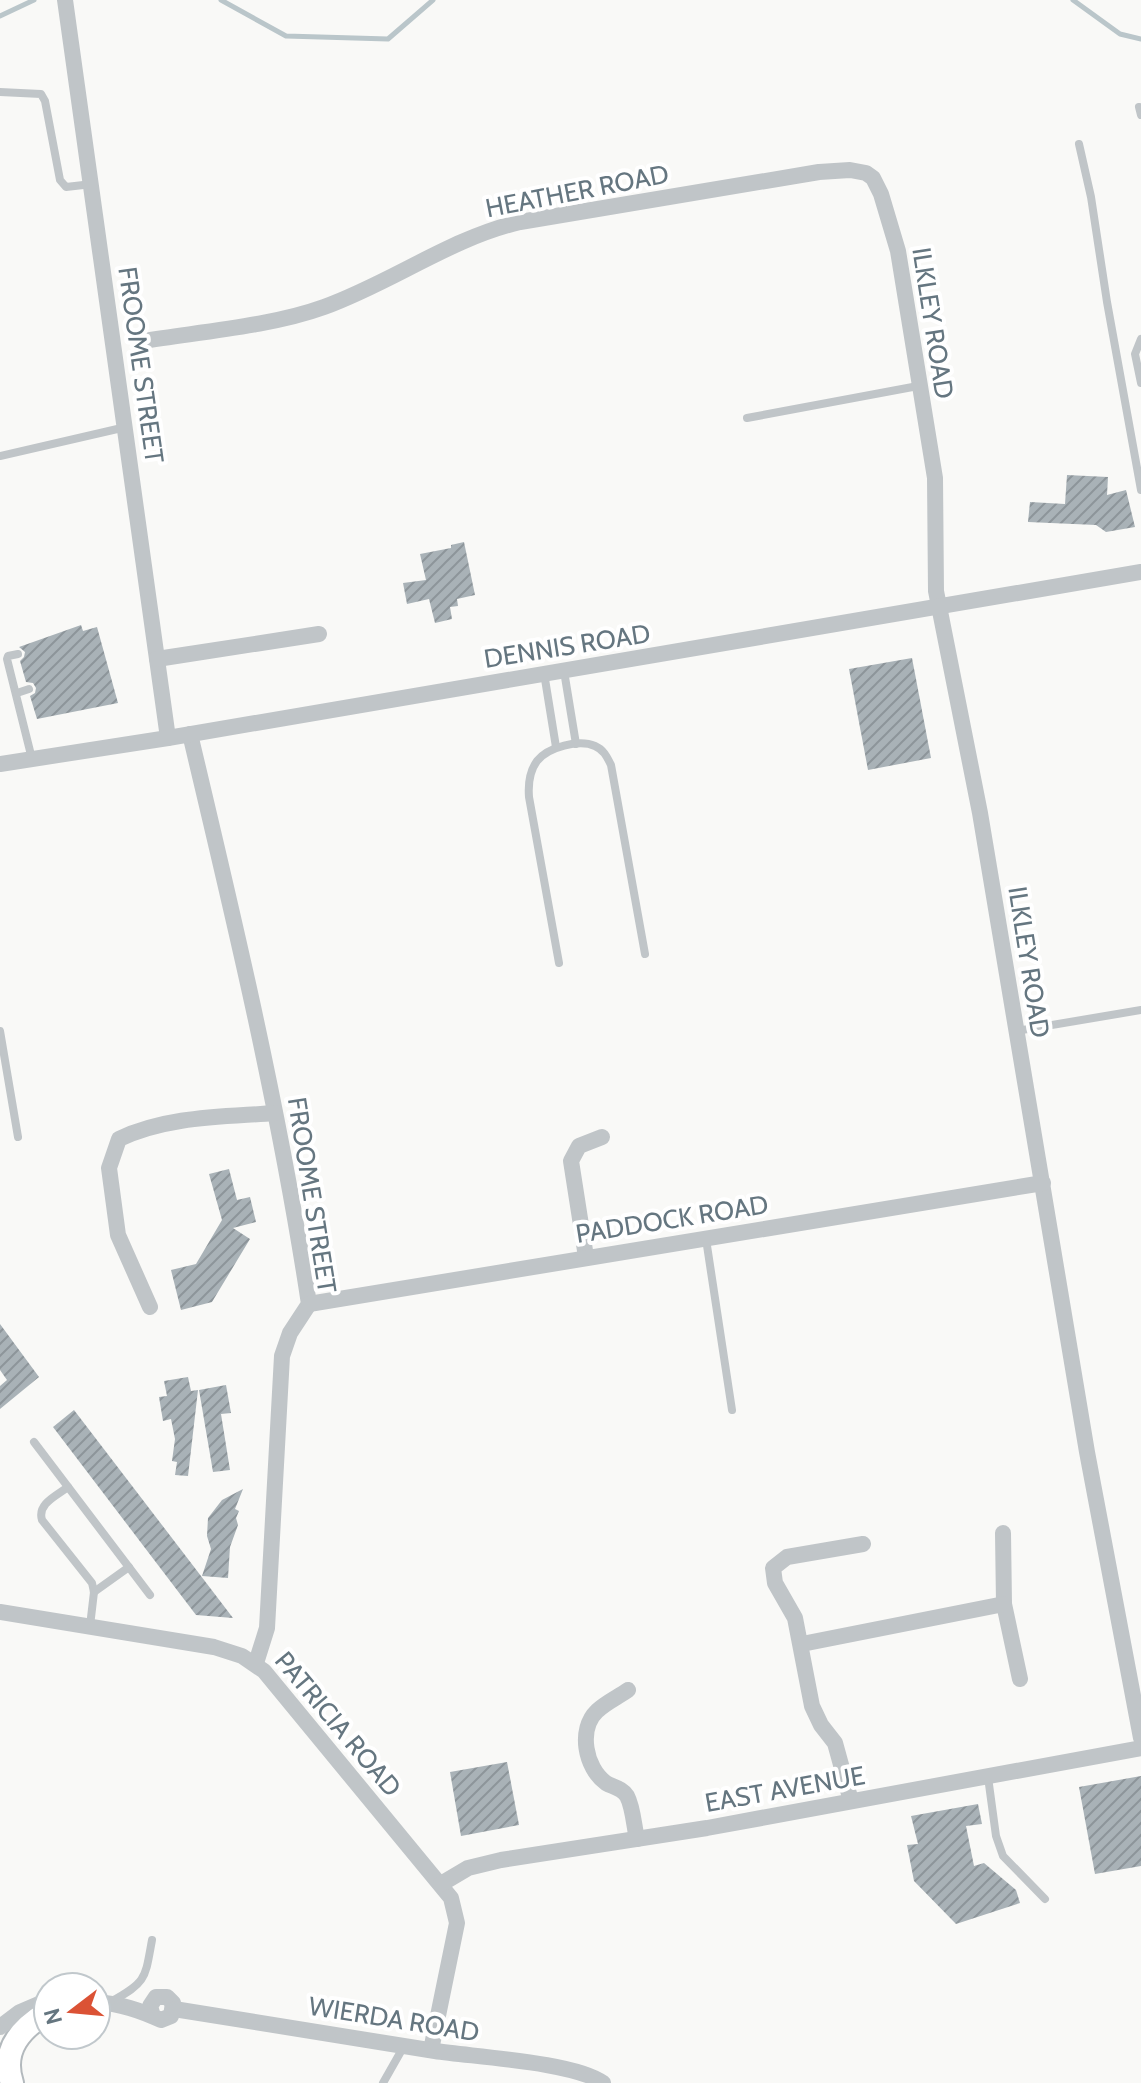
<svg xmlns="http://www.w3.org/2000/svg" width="1141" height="2083" font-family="Cabin,sans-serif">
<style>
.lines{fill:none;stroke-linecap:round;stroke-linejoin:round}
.stream{stroke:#bac6ca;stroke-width:5}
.building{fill:url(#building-hatch)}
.secondary-casing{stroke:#b3b9bd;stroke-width:26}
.service{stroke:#c0c5c8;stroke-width:8}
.minor{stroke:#c0c5c8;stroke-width:16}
.secondary{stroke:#fff;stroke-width:22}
.labels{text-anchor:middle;stroke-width:8;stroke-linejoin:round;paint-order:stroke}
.street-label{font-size:26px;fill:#657680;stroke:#fff}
</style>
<defs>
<pattern id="building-hatch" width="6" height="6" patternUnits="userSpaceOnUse" patternTransform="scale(2)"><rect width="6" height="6" fill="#a9b2b7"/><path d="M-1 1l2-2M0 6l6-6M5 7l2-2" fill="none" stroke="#8d959a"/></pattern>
</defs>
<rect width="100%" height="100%" fill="#f9f9f7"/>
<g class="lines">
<g class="stream">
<path d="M221,0L286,36L388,39L433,0"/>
<path d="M1073,0L1120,34L1141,39"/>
<path d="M0,16L34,0"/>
</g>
</g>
<g class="building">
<path d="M1067,475L1108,477L1107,495L1126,490L1135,527L1106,532L1096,525L1028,522L1030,502L1065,504Z"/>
<path d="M464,542L475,595L457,599L458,606L450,607L452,619L435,623L429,599L407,604L403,583L426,580L420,554L451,548V545Z"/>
<path d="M81,625L83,631L97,627L118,703L37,719L30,696L35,693L36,688L33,683L26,682L20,661L24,657L25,652L19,647Z"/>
<path d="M912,658L931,758L868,770L849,669Z"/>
<path d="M229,1169L237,1200L250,1197L256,1222L233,1228L250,1239L212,1302L181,1310L171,1270L196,1264L222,1220L209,1174Z"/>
<path d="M0,1324L39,1377L0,1409V1386L7,1380L0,1370Z"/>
<path d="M188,1377L191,1391L198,1390L188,1476L175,1475L177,1462L172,1461L175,1439L171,1419L163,1421L159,1397L167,1396L164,1381Z"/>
<path d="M226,1385L231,1413L221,1414L230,1470L213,1472L199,1390Z"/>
<path d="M74,1410L201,1576L233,1618L196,1615L53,1427Z"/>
<path d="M243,1489L235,1509L239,1511L236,1518L238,1525L230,1547L228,1578L202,1576L211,1549L207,1536L208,1518L222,1500Z"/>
<path d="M507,1762L519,1825L461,1836L450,1772Z"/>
<path d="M1141,1776V1866L1095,1874L1079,1787Z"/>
<path d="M978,1804L982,1824L966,1826L974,1866L984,1863L1016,1890L1020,1903L956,1924L914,1881L907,1845L918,1844L911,1816Z"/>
</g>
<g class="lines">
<g class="secondary-casing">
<path id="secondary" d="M12,2083C1,2050 21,2028 48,2012"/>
</g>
<g class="service">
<path d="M0,92L41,94L45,101L60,180L66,187L92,184"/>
<path d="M1139,107L1141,115"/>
<path d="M1079,144L1091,197L1107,302L1141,490"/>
<path d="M1141,339L1135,354L1141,383"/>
<path d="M747,418L918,386"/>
<path d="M0,456L126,427"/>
<path d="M18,654L8,656L7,659L32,759"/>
<path d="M564,671L576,744"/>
<path d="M544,673L556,747"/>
<path d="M17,693L29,689"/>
<path d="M559,963L529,797C528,784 529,772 537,761C548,747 579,739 595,746C604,750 607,757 611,765L645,954"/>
<path d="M0,1031L18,1137"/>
<path d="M1016,1031L1141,1010"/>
<path d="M706,1239L732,1410"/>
<path d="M34,1442L150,1595"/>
<path d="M68,1487C56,1496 37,1504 42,1520L92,1583L94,1592L90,1626"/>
<path d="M94,1592L129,1567"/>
<path d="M988,1777L996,1836L1003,1856L1045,1899"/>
<path d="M112,2001C147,1982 145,1978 152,1940"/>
<path d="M383,2083L404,2046"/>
</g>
<g class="minor">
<path d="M65,0L168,738"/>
<path d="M144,341C199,332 272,326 324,307C391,283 451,238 520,222L819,172L850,170L866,173L873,178L881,194L898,251L935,478L936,591L980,813L1087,1452L1141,1738"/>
<path d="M157,659L319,634"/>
<path d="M190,734C235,923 280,1112 309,1304L290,1333L282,1356L267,1628L256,1663"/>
<path d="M0,764L168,738L1141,572"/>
<path d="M586,1257L571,1161L579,1146L602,1137"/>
<path d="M309,1304L1043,1183"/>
<path d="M150,1307L118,1235L109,1168L119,1139C167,1116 223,1117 275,1113"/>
<path d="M1003,1533L1004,1604L1020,1679"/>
<path d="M0,1612L214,1647L242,1656L264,1671L451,1898L457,1923L431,2050"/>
<path d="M802,1644L1004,1604"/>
<path d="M628,1690C618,1697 605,1703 597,1711C578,1729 585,1768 606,1783C613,1787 622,1788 627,1796C633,1807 634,1826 637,1839"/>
<path d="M851,1801L835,1743L821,1725L812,1706L795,1618L775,1583L773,1568L787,1557L863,1544"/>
<path d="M441,1884L468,1868L501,1860L707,1828L1141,1748"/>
<path d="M96,2002C121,2004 139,2010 161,2020L171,2016L173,2003L167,1997H156L150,2006L152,2013"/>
<path d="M174,2009C261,2023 348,2037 435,2051C475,2057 575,2062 603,2083"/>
<path d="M0,2027L20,2012L48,2000"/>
</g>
<use href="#secondary" class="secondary"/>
</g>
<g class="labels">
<g class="street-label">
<text transform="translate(577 191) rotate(-11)" y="9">HEATHER ROAD</text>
<text transform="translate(933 323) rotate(81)" y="9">ILKLEY ROAD</text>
<text transform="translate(141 365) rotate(82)" y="9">FROOME STREET</text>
<text transform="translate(567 646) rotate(-9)" y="9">DENNIS ROAD</text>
<text transform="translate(1029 962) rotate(81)" y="9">ILKLEY ROAD</text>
<text transform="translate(312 1195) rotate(81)" y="9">FROOME STREET</text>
<text transform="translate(672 1219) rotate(-9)" y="9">PADDOCK ROAD</text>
<text transform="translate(338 1724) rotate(50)" y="9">PATRICIA ROAD</text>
<text transform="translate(785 1789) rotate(-10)" y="9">EAST AVENUE</text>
<text transform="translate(394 2019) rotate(9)" y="9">WIERDA ROAD</text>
</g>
</g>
<g transform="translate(72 2011) rotate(254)"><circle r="38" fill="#ffffff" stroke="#c1c8cc" stroke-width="2"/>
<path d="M0-6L14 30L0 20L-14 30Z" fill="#db5235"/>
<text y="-12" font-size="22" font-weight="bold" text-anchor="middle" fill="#657680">N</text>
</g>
</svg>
